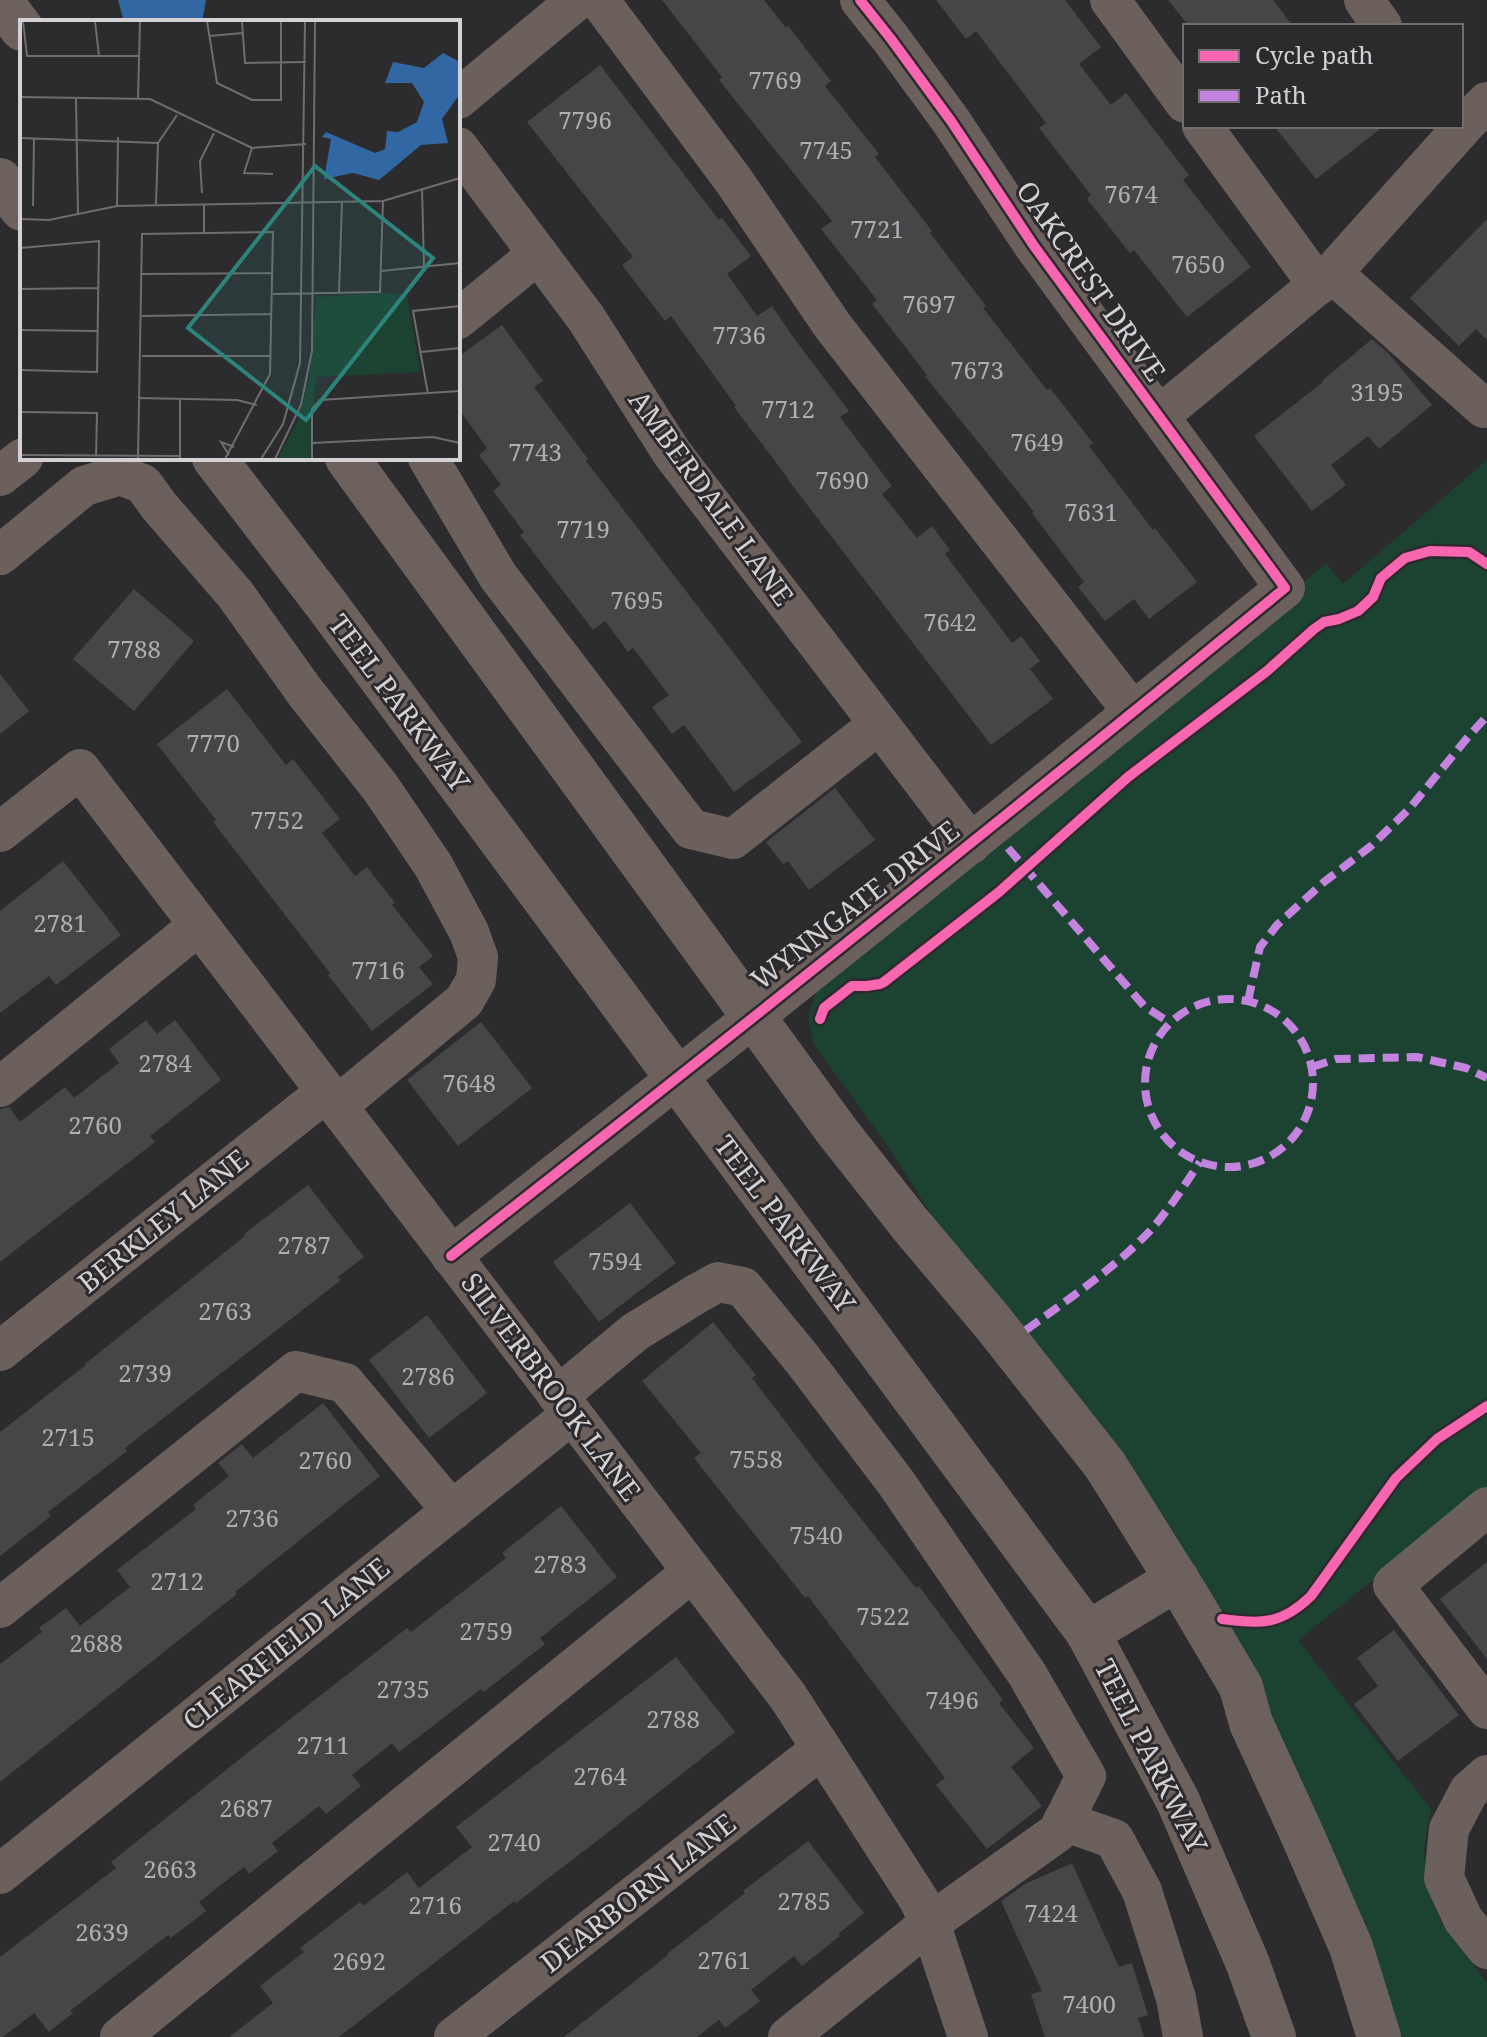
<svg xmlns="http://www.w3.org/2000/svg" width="1487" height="2037" font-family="'Noto Serif',serif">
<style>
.green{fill:#1c4332}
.water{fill:#3167a3}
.building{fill:#464547}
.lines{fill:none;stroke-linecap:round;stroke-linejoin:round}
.minor{stroke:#6c605d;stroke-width:40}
.major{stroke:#6d615e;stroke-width:44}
.quiet{stroke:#c483df;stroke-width:8;stroke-dasharray:16 8;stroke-linecap:butt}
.cycleway-casing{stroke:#2d2a2e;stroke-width:15}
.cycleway{stroke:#f766af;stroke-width:10}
.labels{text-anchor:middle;stroke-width:6;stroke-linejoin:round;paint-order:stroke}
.number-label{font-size:24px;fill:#b0aeb1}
.street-label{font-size:28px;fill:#d3d1d4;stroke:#2d2a2e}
.inset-road{fill:none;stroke:#6f6d70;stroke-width:2}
.view{fill:#2c847d;fill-opacity:0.15;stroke:#2c847d;stroke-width:4}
.inset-edge{fill:none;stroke:#d3d1d4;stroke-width:4}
</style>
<rect width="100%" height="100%" fill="#2c2b2d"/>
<path class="green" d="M1487,460V1489L1298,1640L1431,1809L1424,1848L1427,1887L1442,1924L1487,1983V2037H1399L1248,1674L947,1239L885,1142L814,1045L808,1017L817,990L1326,563L1343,584Z"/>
<path class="water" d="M118,0H206L202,22H124Z"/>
<g class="building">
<path d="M662,0H764L786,28L788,26L831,81L825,86L879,154L875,157L932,231L930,233L986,306L983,308L1047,390L1050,388L1093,443L1089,446L1153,530L1155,528L1197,582L1149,619L1134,599L1105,621L1078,587L1084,582L1032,513L1034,512L925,376L927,375L872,304L877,300L821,229L832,221L719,80L722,77Z"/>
<path d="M936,0H1065L1101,47L1079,64L1111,105L1126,93L1189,175L1183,180L1251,267L1187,317L1134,250L1130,253L1087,199L1091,195L1039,128L1046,123L976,31L966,39Z"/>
<path d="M1168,0H1273L1293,26H1189Z"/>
<path d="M600,65L719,220L722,218L751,256L727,274L757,316L772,306L796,341L849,411L840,417L892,486L882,494L917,538L932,526L950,550L945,554L1012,643L1021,636L1040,661L1030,669L1053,699L991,745L786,477H787L734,407L736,406L671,316L665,321L622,265L633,257L527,122Z"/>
<path d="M1274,126H1384L1316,179Z"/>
<path d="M1487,219V340L1476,329L1459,346L1410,298Z"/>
<path d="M502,325L543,381L534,387L588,459L586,461L802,742L734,792L684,725L672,734L652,707L669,695L633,648L628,652L605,621L593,630L520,535L524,532L493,491L501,485L479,455L487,448L458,408V357Z"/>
<path d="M1372,339L1389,354L1432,405L1379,449L1368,436L1331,465L1346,485L1312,511L1254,436L1323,382L1322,381Z"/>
<path d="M134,589L194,641L134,711L73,659Z"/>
<path d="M0,674L29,711L0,734Z"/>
<path d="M227,689L286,765L293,759L340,819L322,833L355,876L367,867L395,903L392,905L433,956L419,967L433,984L372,1031L328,975L330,973L213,822L216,820L157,744Z"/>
<path d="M835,788L875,840L809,890L788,861L783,864L766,842Z"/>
<path d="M63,861L121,935L56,985L49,976L0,1013V911Z"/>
<path d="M146,1020L157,1034L175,1020L221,1080L150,1136L155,1142L0,1262V1109L9,1107L20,1122L65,1087L74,1098L119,1063L109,1049Z"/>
<path d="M481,1022L532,1088L458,1146L407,1080Z"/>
<path d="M308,1185L364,1257L338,1277L341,1280L125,1448L127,1451L48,1512L51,1516L0,1556V1432L86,1365L85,1364L245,1236L244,1234Z"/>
<path d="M630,1203L676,1263L599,1322L553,1262Z"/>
<path d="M427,1315L487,1393L429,1438L369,1360Z"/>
<path d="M713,1322L756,1375L752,1378L817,1463L916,1588L919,1586L1003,1700L999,1703L1034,1748L1011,1767L1042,1806L987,1849L936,1785L945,1778L808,1596L805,1598L694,1458L701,1453L642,1381Z"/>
<path d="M323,1403L380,1476L235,1592L237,1594L0,1782V1664L42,1632L39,1628L66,1608L80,1626L130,1587L117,1570L196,1509L193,1505L229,1476L218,1463L242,1444L253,1458Z"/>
<path d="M561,1506L617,1577L540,1638L545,1644L484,1692L481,1689L399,1752L392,1743L352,1775L361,1786L326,1814L319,1806L272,1843L278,1851L249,1874L244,1867L199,1902L206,1911L171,1938L168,1935L70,2011L73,2013L49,2032L34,2013L3,2037H0V1957L116,1868L111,1862L266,1738L407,1628L411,1632L506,1558L502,1553Z"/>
<path d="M1487,1562V1659L1440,1599Z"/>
<path d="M1394,1630L1459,1715L1398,1761L1354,1704L1378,1686L1357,1658Z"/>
<path d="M676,1657L735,1732L602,1837L516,1903L514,1901L339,2037H229L273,2003L260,1986L304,1952L300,1948L360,1902L363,1906L407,1872L419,1888L472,1847L456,1827Z"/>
<path d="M808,1841L864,1913L838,1934L840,1936L802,1966L794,1956L751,1990L760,2001L725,2028L719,2020L697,2037H564L668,1955L667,1954L745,1893L743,1891Z"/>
<path d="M1072,1863L1119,1967L1132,1963L1148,2015L1138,2018L1144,2037H1045L1031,1994L1042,1991L1001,1901L1025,1884Z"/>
</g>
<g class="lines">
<g class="minor">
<path d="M599,0L734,181L832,325L1133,712"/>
<path d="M1110,0L1185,103"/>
<path d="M1364,0L1382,26"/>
<path d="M458,99L577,0"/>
<path d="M1202,126L1318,285"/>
<path d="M458,147L586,318L672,453L971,844"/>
<path d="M1332,273L1484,408L1487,405"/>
<path d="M458,319L538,254"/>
<path d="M1159,416L1332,273L1469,120L1487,102"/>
<path d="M428,458L498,576L691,829L733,839L879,724"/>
<path d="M0,476L23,458"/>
<path d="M0,555L84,486L120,475L143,484L159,506L235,594L305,692L380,787L433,865L469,932L478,957L476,980L464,1001L337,1106"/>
<path d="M0,832L80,769L789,1698L919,1900L930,1923L968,2037"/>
<path d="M0,1087L199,925"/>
<path d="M451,1256C732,1036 1009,814 1285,588L1034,246L951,121L891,39L860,0"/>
<path d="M0,1351L326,1092"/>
<path d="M558,1396L635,1332L698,1293L718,1282L743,1287L803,1360L897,1484L1027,1674L1086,1776L1058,1832L930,1923L788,2037"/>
<path d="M1487,1507L1393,1585L1487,1709"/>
<path d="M0,1608L296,1371L345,1383L452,1511"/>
<path d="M1487,1775L1469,1791L1449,1829L1444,1878L1463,1919L1487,1949"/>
<path d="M1063,1821L1114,1839L1142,1891L1176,1998L1183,2037"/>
<path d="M0,1874L572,1414"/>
<path d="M120,2037L692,1572"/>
<path d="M454,2037L821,1749"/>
</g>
<g class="major">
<path d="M0,0L22,29"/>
<path d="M0,180L22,209"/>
<path d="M214,458L326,604L1088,1633L1178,1801L1248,1964L1274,2037"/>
<path d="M347,458L836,1130L910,1224L994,1324L1105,1465L1189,1599L1241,1687L1251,1723L1301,1832L1351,1947L1379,2037"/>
<path d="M1088,1633L1177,1579"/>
</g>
<g class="quiet">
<path d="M1008,848L1144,1006L1170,1023"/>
<circle cx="1229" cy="1083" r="84"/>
<path d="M1248,1001L1260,947L1277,925L1324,882L1371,846L1410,808L1468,737L1487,716"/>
<path d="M1312,1067L1336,1059L1417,1057L1466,1068L1487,1078"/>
<path d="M1026,1330C1066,1301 1109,1272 1144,1237C1166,1215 1183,1187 1200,1162"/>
</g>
<g class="cycleway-casing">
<g id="cycleway">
<path d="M820,1019L824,1008L852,986H867L880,984L884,982L999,892L1128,777L1267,671L1314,629L1324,622L1339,619L1358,611L1373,597L1381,578L1405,558L1430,551L1469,552L1487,564"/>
<path d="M451,1256C732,1036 1009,814 1285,588L1034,246L951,121L891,39L860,0"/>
<path d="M1222,1619C1262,1624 1281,1625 1311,1596L1396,1478L1437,1439L1487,1406"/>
</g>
</g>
<use href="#cycleway" class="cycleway"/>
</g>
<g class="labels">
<g class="number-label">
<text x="775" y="89">7769</text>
<text x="585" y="129">7796</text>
<text x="826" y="159">7745</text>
<text x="1131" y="203">7674</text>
<text x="877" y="238">7721</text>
<text x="1198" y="273">7650</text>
<text x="929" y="313">7697</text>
<text x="739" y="344">7736</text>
<text x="977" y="379">7673</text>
<text x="1377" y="401">3195</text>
<text x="788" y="418">7712</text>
<text x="1037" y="451">7649</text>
<text x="535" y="461">7743</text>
<text x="842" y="489">7690</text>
<text x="1091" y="521">7631</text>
<text x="583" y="538">7719</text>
<text x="637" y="609">7695</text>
<text x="950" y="631">7642</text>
<text x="134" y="658">7788</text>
<text x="213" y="752">7770</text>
<text x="277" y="829">7752</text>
<text x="60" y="932">2781</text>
<text x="378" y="979">7716</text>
<text x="165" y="1072">2784</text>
<text x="469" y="1092">7648</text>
<text x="95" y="1134">2760</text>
<text x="304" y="1254">2787</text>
<text x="615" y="1270">7594</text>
<text x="225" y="1320">2763</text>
<text x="145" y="1382">2739</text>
<text x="428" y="1385">2786</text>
<text x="68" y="1446">2715</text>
<text x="756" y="1468">7558</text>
<text x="325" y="1469">2760</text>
<text x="252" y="1527">2736</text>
<text x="816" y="1544">7540</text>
<text x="560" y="1573">2783</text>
<text x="177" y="1590">2712</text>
<text x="883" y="1625">7522</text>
<text x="486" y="1640">2759</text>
<text x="96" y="1652">2688</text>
<text x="403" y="1698">2735</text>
<text x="952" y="1709">7496</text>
<text x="673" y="1728">2788</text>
<text x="323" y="1754">2711</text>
<text x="600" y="1785">2764</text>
<text x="246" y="1817">2687</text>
<text x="514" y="1851">2740</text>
<text x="170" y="1878">2663</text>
<text x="804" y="1910">2785</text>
<text x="435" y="1914">2716</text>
<text x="1051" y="1922">7424</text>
<text x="102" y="1941">2639</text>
<text x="724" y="1969">2761</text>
<text x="359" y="1970">2692</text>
<text x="1089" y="2013">7400</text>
</g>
<g class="street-label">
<text transform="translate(1091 281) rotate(55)" y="10">OAKCREST DRIVE</text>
<text transform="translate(711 498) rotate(54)" y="10">AMBERDALE LANE</text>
<text transform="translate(399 703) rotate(53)" y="10">TEEL PARKWAY</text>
<text transform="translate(855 905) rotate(-38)" y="10">WYNNGATE DRIVE</text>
<text transform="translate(163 1221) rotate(-39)" y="10">BERKLEY LANE</text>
<text transform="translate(785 1224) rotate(53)" y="10">TEEL PARKWAY</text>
<text transform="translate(551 1387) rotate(53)" y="10">SILVERBROOK LANE</text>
<text transform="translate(286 1644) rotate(-39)" y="10">CLEARFIELD LANE</text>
<text transform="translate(1151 1756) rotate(63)" y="10">TEEL PARKWAY</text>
<text transform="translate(638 1893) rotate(-38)" y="10">DEARBORN LANE</text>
</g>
</g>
<g transform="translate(20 20)">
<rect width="440" height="440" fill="#2c2b2d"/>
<path d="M365,273L387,275L400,352L296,357L290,439H257L277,403L290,357L296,277Z" fill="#1c4332"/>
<path d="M423,33L440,42V74L422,99L428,123L401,125L359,160L333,153L304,159L311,119L302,117L306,112L355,133L365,129L367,111L378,112L397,102L404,82L392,63H365L373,42L404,48Z" fill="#3167a3"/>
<path class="inset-road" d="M3,1L7,36H119M75,1L79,36M187,1L197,63L232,80H261V1M222,1L225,43L286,42M189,16L223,13M0,77L130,79L232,128L286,124M56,78L58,194M118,78L120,1M0,118L138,123M232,128L224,153L253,154M402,168L404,247M182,173L180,141L194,113M136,184L138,123L157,95M13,186L14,118M97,186L98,117M0,199L29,200L97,186L363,181L440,158M184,212V184M0,228L79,221L77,352L0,350M361,251L440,243M122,254L253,253M0,269L78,268M319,273L322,182M253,274L360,272L363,181M122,296L252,294M0,310L77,311M401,332L440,328M122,336H251M408,374L393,291L440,286M118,378L217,380L237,385M0,392L77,393L76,436M292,423L413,417L440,423M0,435L160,436M209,435L201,422L214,427M160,438V379M118,439L122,214L253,212L250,354L205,439M241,439L263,404L280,343L285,1M255,439L281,385L292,331L295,1M292,439V389L300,380L440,371"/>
<path class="view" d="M295,146L413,238L286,400L168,308Z"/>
<rect width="440" height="440" class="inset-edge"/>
</g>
<rect x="1183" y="24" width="280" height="104" fill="#2d2a2e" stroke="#6f6d70" stroke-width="2"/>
<rect x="1199" y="50" width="40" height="12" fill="#f766af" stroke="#6f6d70" stroke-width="2"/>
<text x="1255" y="64" font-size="24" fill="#d3d1d4">Cycle path</text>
<rect x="1199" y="90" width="40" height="12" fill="#c483df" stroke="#6f6d70" stroke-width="2"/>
<text x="1255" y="104" font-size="24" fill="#d3d1d4">Path</text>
</svg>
